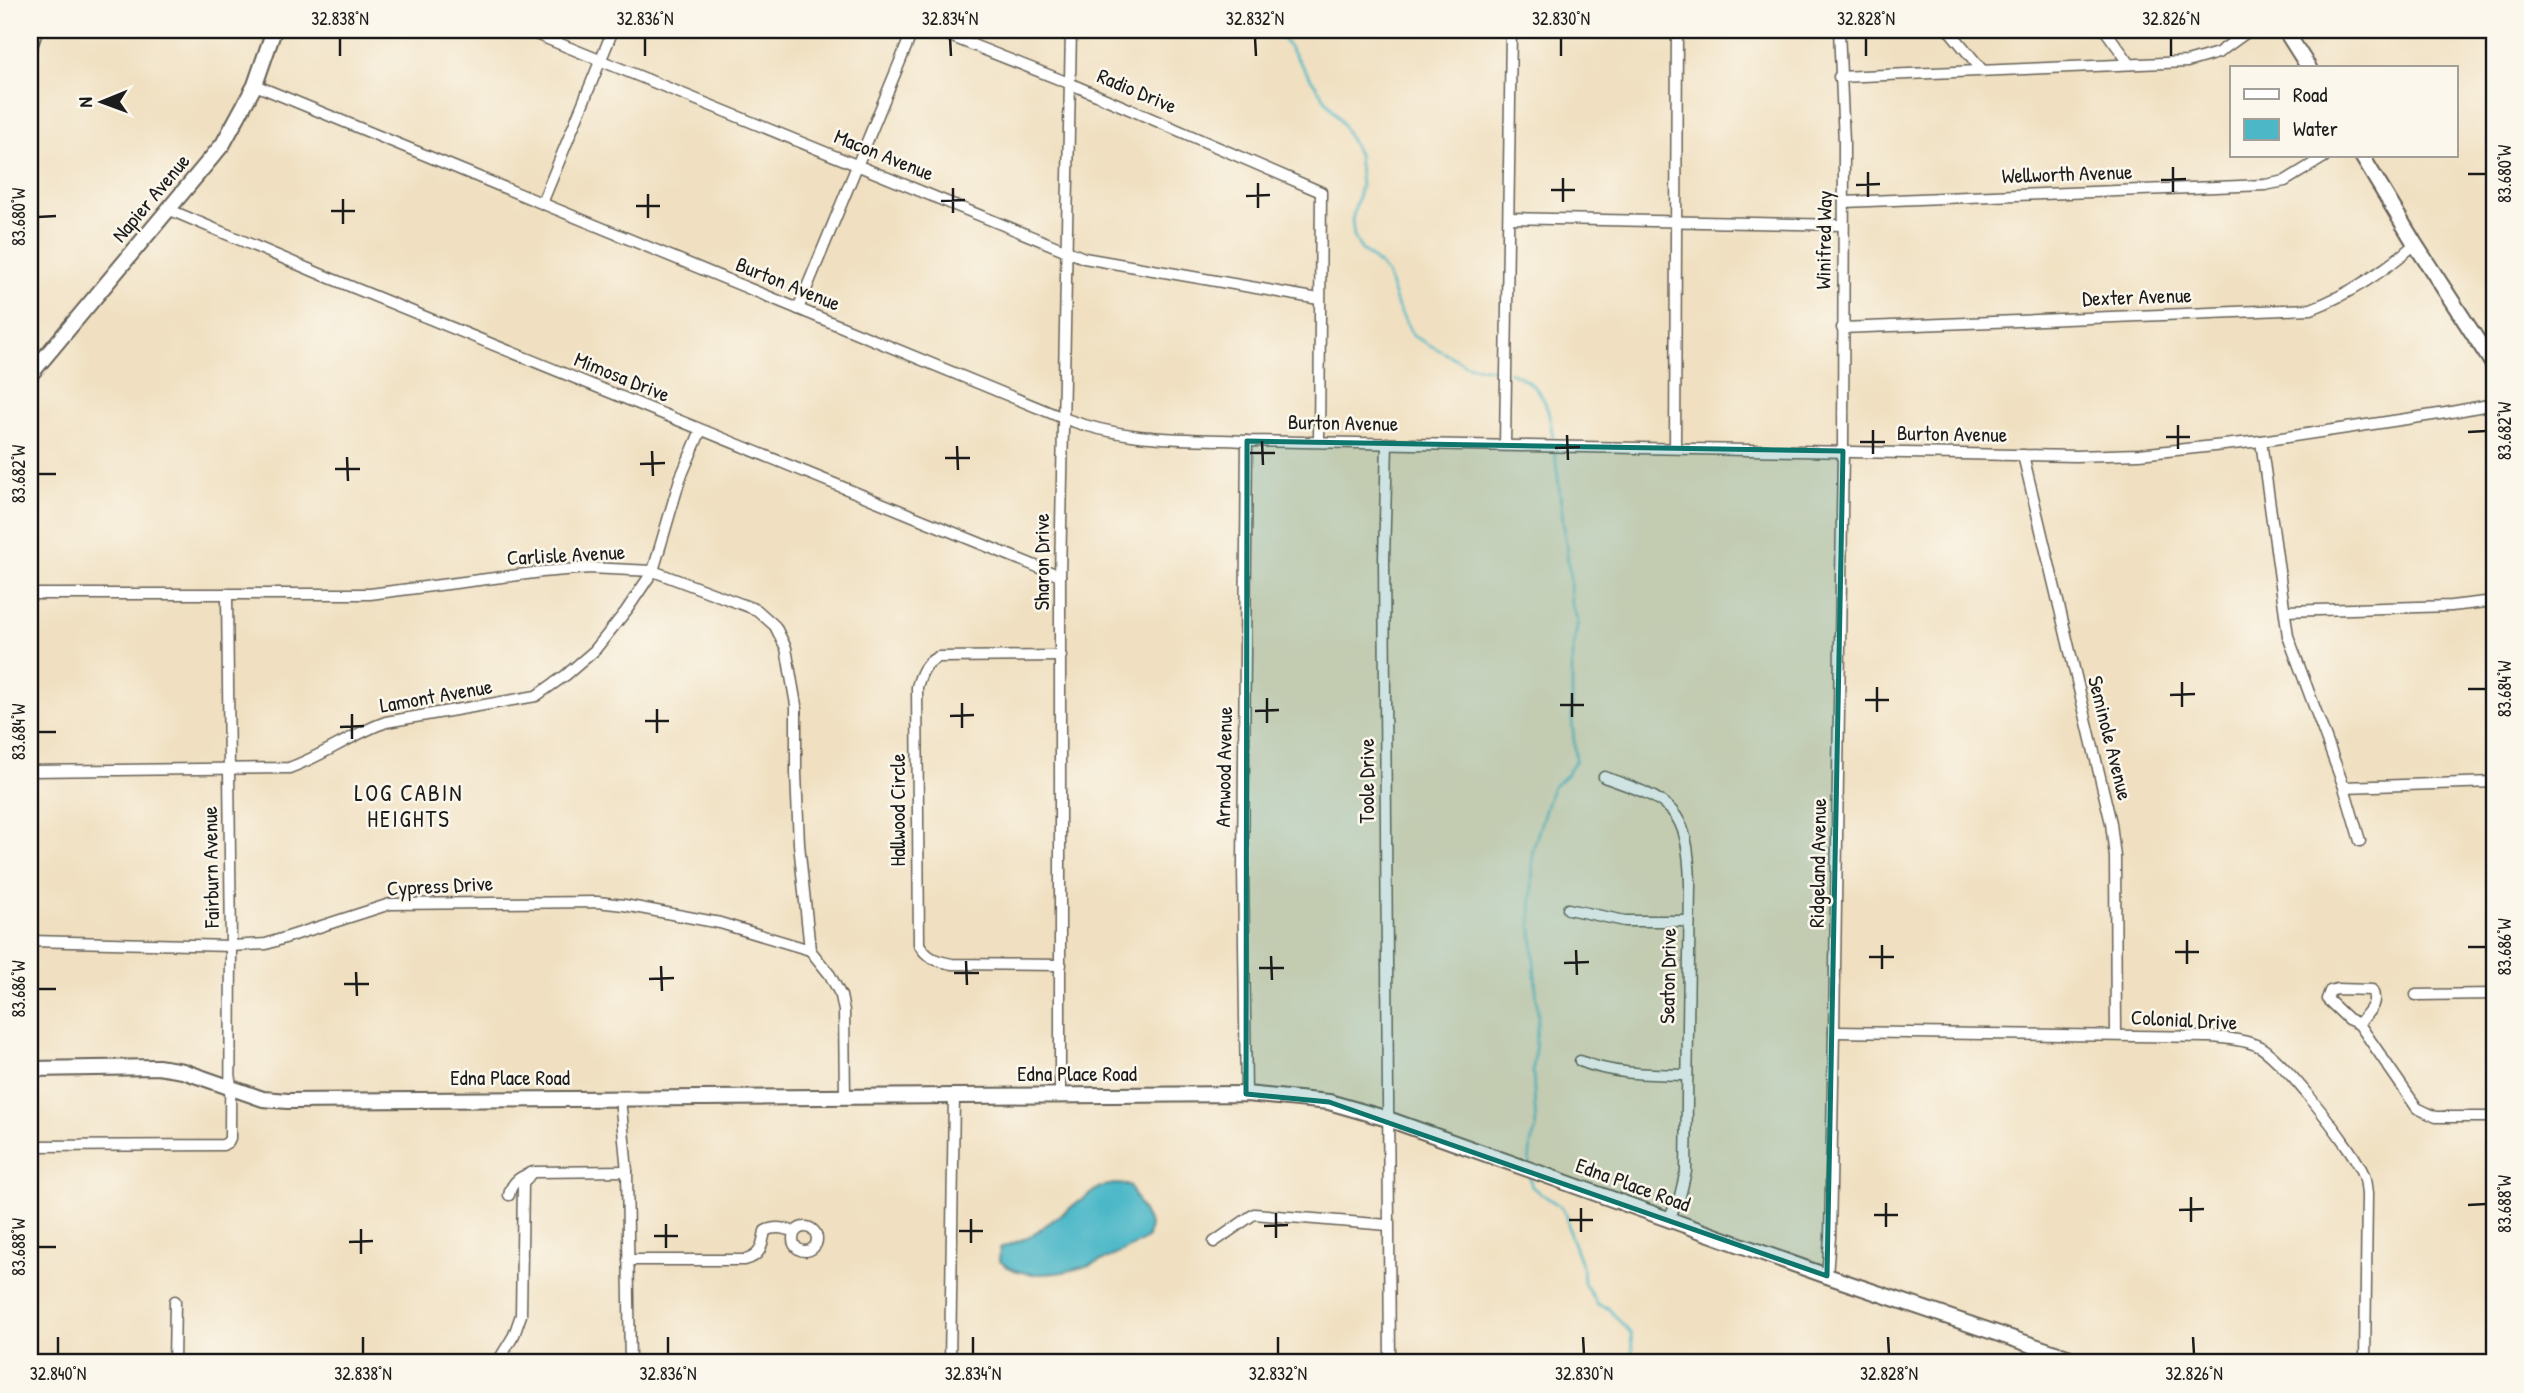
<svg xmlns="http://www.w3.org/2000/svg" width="2524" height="1393" font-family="'Patrick Hand',sans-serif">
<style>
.water{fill:#4bb7c7;stroke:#346a72;stroke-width:2}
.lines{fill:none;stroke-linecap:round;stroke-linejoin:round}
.stream{stroke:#4bb7c7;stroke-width:2.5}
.street-casing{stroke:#666156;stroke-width:13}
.secondary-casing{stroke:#666156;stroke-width:18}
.street{stroke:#fff;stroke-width:10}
.secondary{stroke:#fff;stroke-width:14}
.marked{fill:#0f766e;fill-opacity:0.2;stroke:#0f766e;stroke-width:5;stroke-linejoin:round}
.ticks{fill:none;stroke:#1c1c1c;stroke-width:2.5}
.labels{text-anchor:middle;stroke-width:5;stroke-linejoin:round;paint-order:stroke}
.street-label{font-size:21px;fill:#1c1c1c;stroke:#fbf7ec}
.neighbourhood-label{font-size:23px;letter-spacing:2px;fill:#1c1c1c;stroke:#fbf7ec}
.neatline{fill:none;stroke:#1c1c1c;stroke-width:2.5}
.ticks-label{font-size:18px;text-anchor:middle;fill:#1c1c1c}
</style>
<rect width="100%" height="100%" fill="#fbf7ec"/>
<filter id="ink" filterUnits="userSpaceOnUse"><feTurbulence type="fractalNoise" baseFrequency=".0143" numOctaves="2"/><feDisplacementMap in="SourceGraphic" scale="14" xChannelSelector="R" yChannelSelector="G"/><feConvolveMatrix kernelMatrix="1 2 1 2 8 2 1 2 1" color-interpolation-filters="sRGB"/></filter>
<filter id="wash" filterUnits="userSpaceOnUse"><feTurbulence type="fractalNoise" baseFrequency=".00686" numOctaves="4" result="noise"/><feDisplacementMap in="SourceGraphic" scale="28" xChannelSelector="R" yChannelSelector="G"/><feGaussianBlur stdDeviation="1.57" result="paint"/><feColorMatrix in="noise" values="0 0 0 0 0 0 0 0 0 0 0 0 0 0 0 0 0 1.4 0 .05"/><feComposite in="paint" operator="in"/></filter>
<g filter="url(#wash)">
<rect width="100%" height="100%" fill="#f0e0c1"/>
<path class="water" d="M1114,1184L1129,1185L1150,1225L1148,1237C1116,1260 1032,1293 999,1260L1000,1248L1029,1237L1100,1187Z"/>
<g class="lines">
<g class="stream">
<path d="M1277,30L1342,123L1358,154L1361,186L1352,220L1354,237L1361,249L1381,266L1387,274L1398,307L1413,336L1467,365L1503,371"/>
<path d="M1509,372C1544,385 1548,404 1553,438"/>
<path d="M1529,1165L1531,1143L1536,1129L1533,1071L1538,1017L1531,917L1533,849L1552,788L1567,774L1576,760L1572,721V655L1578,621L1571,603L1570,578L1555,453"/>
<path d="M1529,1175L1532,1187L1561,1207L1567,1217L1569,1232L1583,1269L1584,1283L1597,1304L1608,1308L1631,1334L1633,1363"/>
</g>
</g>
</g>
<g filter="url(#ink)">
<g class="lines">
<g class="street-casing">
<g id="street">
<path d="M526,30L1084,258L1319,299"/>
<path d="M935,30L1071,84L1321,192L1319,441"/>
<path d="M1949,30L1982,70"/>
<path d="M2105,30L2130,64"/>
<path d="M1839,77L2187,62L2218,53L2250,30"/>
<path d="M255,85L1063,418C1128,442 1179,438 1247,441L2076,456L2139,454L2261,441L2446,413L2494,404"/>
<path d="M1844,202L2265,185L2285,181L2326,156"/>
<path d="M542,203L613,30"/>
<path d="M170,210L325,276L1060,576"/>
<path d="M1509,218L1843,225"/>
<path d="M798,309L913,30"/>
<path d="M1842,328L2311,309C2348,295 2386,270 2415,244"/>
<path d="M2261,441L2288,636L2344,787L2360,841"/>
<path d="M1387,443L1384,560L1390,1363"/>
<path d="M1505,445L1511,30"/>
<path d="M1675,447L1677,30"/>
<path d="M2023,455L2111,823L2115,857L2116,1035"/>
<path d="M30,594H370L542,572L589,568L653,571L757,610L775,626L786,648L796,705V773L799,844L810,950L830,975L841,996L844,1011L845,1097"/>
<path d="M2285,611L2451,606L2494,601"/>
<path d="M1061,656L938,657C925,663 921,673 917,687L919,944C927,959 937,961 952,964L1061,965"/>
<path d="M30,771L289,768C323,756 352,734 386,722L536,696L566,675L594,651L626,611L653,571L680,479L701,430"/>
<path d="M1604,777C1673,801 1688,808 1690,884L1686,1171L1680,1196L1668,1220"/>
<path d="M2344,787L2494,782"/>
<path d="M1568,909L1625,921H1688"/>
<path d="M30,941L231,946L266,944L390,904L597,902L624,905L720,923L810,950"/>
<path d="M2337,989L2372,990C2379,1005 2367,1012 2359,1024L2348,1019L2327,999L2330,991Z"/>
<path d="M2416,995L2494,994"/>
<path d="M2359,1024L2417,1108L2436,1117H2494"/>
<path d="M1834,1032L2208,1037C2223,1038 2241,1039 2256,1045C2279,1053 2353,1149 2363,1173C2366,1179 2366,1187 2367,1194L2365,1363"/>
<path d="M1580,1061C1614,1075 1651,1074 1687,1075"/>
<path d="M1246,1094L1243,865L1247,441"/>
<path d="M1060,1096V576L1071,30"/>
<path d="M620,1098L627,1171L630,1363"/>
<path d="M30,1146L223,1145L228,1142L230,1138L231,946L227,595"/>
<path d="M509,1195C512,1180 522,1176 534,1172L627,1171"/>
<circle cx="805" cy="1239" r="12"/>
<path d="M1214,1242L1254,1214L1388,1225"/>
<path d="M628,1260H745C761,1256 762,1246 765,1231C774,1226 785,1228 794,1232"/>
<path d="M1827,1276L1830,1237L1834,1032L1843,451L1844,142L1839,30"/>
<path d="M174,1363L175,1301"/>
<path d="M497,1363L514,1335L521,1315L523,1184L531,1173"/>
<path d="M950,1363L954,1097"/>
</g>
</g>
<g class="secondary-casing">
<g id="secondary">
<path d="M2285,30L2309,68"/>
<path d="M30,45L35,30"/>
<path d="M2362,156L2415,244L2494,366"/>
<path d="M30,375L223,144L255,85L274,30"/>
<path d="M30,1069L158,1067L183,1071L263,1099L288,1101L1246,1094L1329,1102L1388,1119L1827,1276L2085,1363"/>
</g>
</g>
<use href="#street" class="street"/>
<use href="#secondary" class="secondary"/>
</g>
</g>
<path class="marked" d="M1247,441L1843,451L1827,1276L1329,1102L1246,1094Z"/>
<path class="ticks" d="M340,38V56M645,38V56M950,38L951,56M1255,38L1256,56M1561,38V56M1866,38V56M2171,38V56M2173,167V192M1868,172V197M2468,174H2486M1563,178V202M2161,180L2186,179M1258,183V208M1856,185L1880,184M953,188V213M1551,190H1575M648,194V218M1246,196L1270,195M343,199V224M941,201L965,200M636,206H660M331,211H355M38,217L56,216M2178,425V449M1873,430V454M2468,432L2486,431M1567,435L1568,460M2166,437H2190M1262,441L1263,465M1860,442H1885M957,446L958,470M1555,448L1580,447M652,451L653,476M1250,453H1275M347,457L348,481M945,458H970M640,464L665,463M335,469H360M38,474H56M2182,682V707M1877,687V712M2468,689H2486M1572,693V717M2170,695L2195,694M1267,698V723M1865,700H1889M962,703V728M1560,705H1584M657,709V733M1255,711L1279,710M352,714V739M950,716L974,715M645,721H669M340,727L364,726M38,732H56M2187,940V964M1882,945V969M2468,947H2486M1576,950L1577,975M2175,952H2199M1271,956L1272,980M1869,957H1894M966,961L967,985M1564,963L1589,962M661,966L662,991M1259,968H1284M356,972L357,996M954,973H979M649,979L674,978M344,984H369M38,989H56M2191,1197V1222M1886,1203V1227M2468,1205L2486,1204M1581,1208V1232M2179,1210L2204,1209M1276,1213V1238M1874,1215H1898M971,1219V1243M1569,1220H1593M666,1224V1248M1264,1226L1288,1225M361,1229V1254M959,1231H983M654,1236H678M349,1242L373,1241M38,1247H56M58,1337V1354M363,1337V1354M668,1337V1354M973,1337V1354M1278,1337V1354M1583,1337L1584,1354M1888,1337L1889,1354M2193,1337L2194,1354"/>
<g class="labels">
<g class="street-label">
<text transform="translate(1137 91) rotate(23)" y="7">Radio Drive</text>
<text transform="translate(884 155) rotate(22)" y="7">Macon Avenue</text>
<text transform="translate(2067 174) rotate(-2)" y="7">Wellworth Avenue</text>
<text transform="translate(151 198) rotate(-50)" y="7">Napier Avenue</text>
<text transform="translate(1824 240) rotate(-89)" y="7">Winifred Way</text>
<text transform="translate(788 284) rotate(22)" y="7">Burton Avenue</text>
<text transform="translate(2137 297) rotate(-2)" y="7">Dexter Avenue</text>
<text transform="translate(622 377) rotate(22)" y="7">Mimosa Drive</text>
<text transform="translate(1343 423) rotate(1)" y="7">Burton Avenue</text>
<text transform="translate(1952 434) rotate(1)" y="7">Burton Avenue</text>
<text transform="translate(566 555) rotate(-3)" y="7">Carlisle Avenue</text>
<text transform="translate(1042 562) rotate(-90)" y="7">Sharon Drive</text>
<text transform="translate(436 696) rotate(-10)" y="7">Lamont Avenue</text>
<text transform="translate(2110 738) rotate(76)" y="7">Seminole Avenue</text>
<text transform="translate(1224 767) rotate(-89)" y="7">Arnwood Avenue</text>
<text transform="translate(1367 781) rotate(-90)" y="7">Toole Drive</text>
<text transform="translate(898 810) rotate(-90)" y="7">Hallwood Circle</text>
<text transform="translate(1818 863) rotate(-89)" y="7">Ridgeland Avenue</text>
<text transform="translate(211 867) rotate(-91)" y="7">Fairburn Avenue</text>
<text transform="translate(440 886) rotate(-3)" y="7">Cypress Drive</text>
<text transform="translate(1668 976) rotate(-89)" y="7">Seaton Drive</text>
<text transform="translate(2184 1020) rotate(3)" y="7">Colonial Drive</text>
<text x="1077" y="1081">Edna Place Road</text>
<text x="510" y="1085">Edna Place Road</text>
<text transform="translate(1633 1185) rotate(20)" y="7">Edna Place Road</text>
</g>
<g class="neighbourhood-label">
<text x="409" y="801">LOG CABIN<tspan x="409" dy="26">HEIGHTS</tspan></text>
</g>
</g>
<rect width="2524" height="1393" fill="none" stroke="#fbf7ec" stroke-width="77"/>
<rect x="2230" y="66" width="228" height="91" fill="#fbf7ec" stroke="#a29f99" stroke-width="2"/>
<rect x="2244" y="89" width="35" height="10" fill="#ffffff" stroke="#a29f99" stroke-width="2"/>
<text x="2293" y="102" font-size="21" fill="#1c1c1c">Road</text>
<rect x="2244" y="119" width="35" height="21" fill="#4bb7c7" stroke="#a29f99" stroke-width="2"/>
<text x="2293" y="136" font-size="21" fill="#1c1c1c">Water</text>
<g transform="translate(102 102) rotate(269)" stroke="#fbf7ec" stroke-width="5" paint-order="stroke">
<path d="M0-5L12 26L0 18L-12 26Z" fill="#1c1c1c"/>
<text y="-10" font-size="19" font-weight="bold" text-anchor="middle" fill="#1c1c1c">N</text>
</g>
<rect x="38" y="38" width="2448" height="1316" class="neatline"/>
<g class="ticks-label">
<text x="340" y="25">32.838°N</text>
<text x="645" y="25">32.836°N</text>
<text x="950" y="25">32.834°N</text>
<text x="1255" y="25">32.832°N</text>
<text x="1561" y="25">32.830°N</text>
<text x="1866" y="25">32.828°N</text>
<text x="2171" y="25">32.826°N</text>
<text transform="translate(2505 174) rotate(-90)" y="6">83.680°W</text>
<text transform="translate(19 217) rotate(-90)" y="6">83.680°W</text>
<text transform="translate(2505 431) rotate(-90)" y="6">83.682°W</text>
<text transform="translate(19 474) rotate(-90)" y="6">83.682°W</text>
<text transform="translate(2505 689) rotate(-90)" y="6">83.684°W</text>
<text transform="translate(19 732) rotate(-90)" y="6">83.684°W</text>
<text transform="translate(2505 947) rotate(-90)" y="6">83.686°W</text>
<text transform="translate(19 989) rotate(-90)" y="6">83.686°W</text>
<text transform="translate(2505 1204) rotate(-90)" y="6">83.688°W</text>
<text transform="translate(19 1247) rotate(-90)" y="6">83.688°W</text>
<text x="58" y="1380">32.840°N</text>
<text x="363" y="1380">32.838°N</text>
<text x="668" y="1380">32.836°N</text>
<text x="973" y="1380">32.834°N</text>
<text x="1278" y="1380">32.832°N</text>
<text x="1584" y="1380">32.830°N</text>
<text x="1889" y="1380">32.828°N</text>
<text x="2194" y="1380">32.826°N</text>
</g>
</svg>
